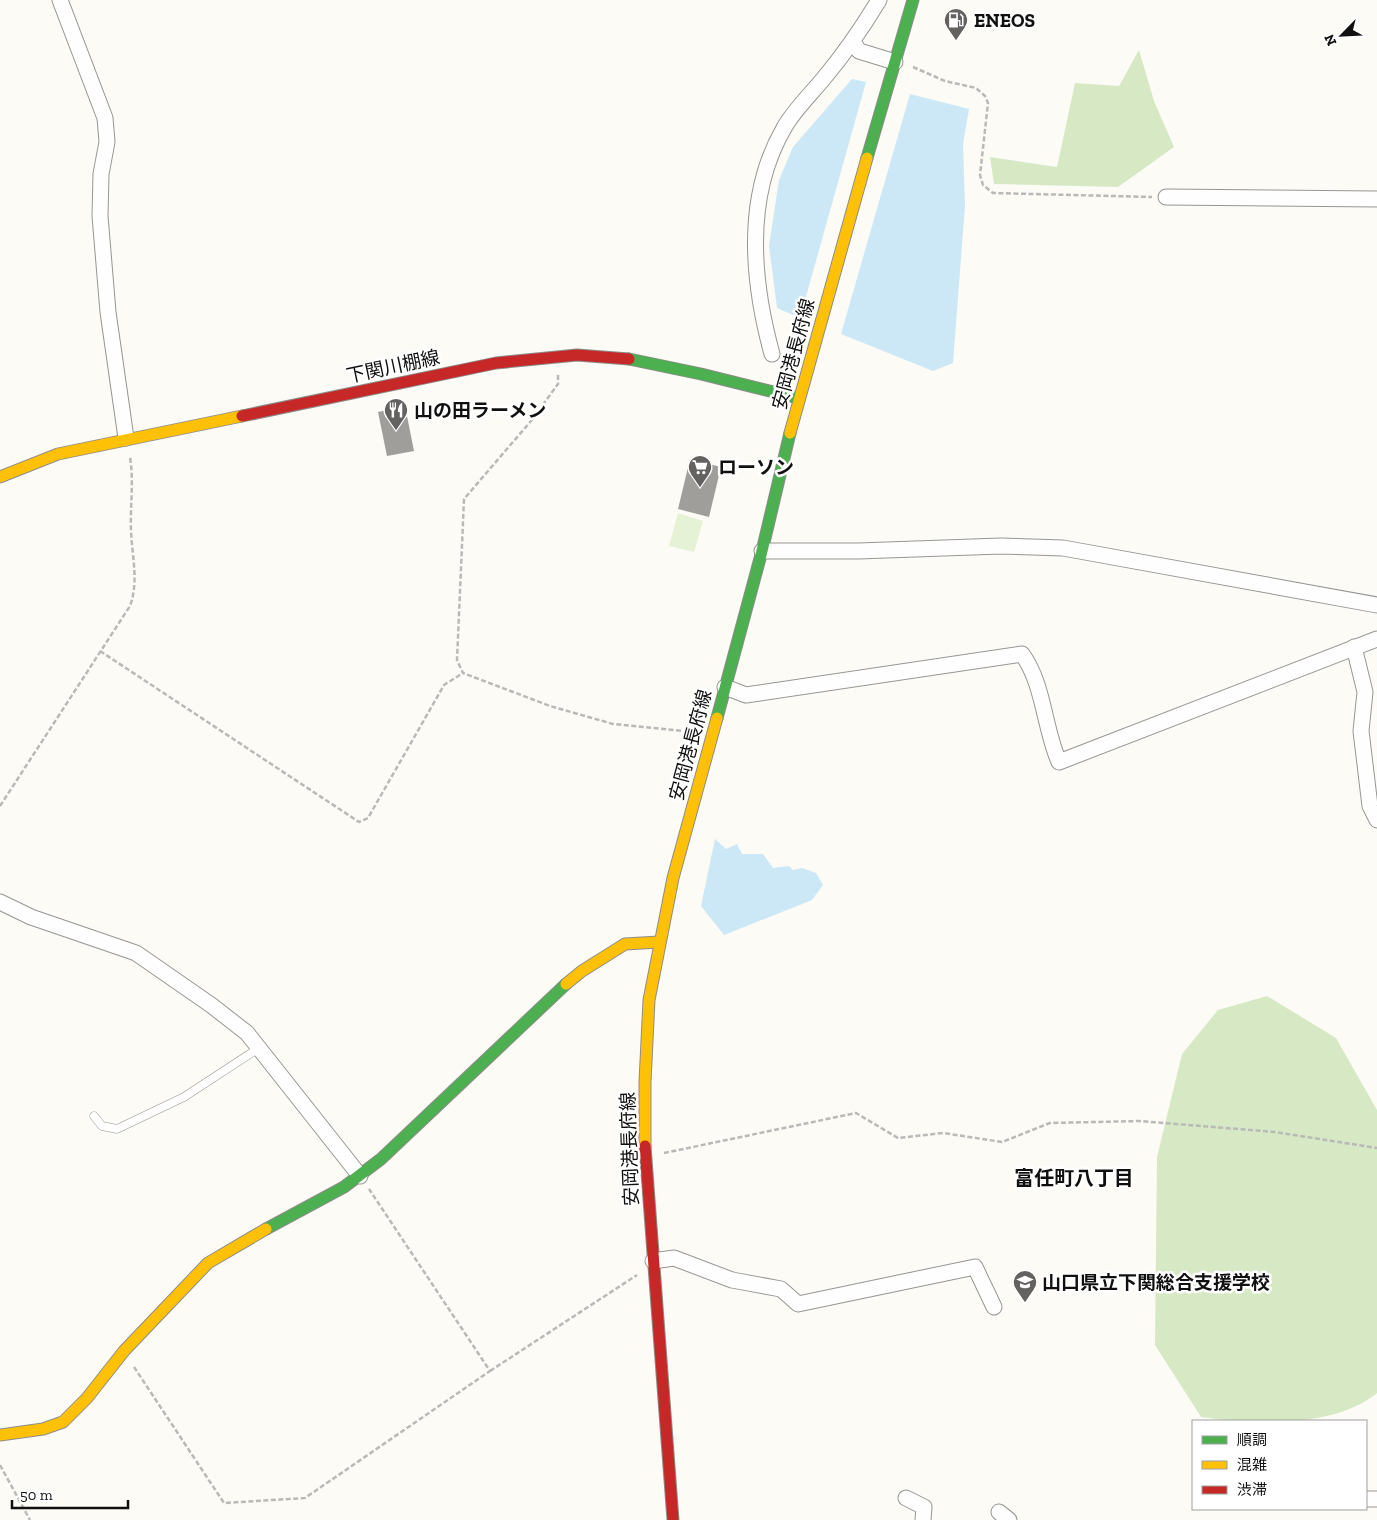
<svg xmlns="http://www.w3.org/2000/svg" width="1377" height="1520" font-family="'Zilla Slab','Noto Sans JP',serif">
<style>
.green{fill:#e6f2d6}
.forest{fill:#d7e9c4}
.water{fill:#cce7f6}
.building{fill:#a09e9b}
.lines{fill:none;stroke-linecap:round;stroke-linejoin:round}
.lane-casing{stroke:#969694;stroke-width:9}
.street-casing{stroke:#969694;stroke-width:17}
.fast-casing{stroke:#8d8c8a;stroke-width:13}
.slow-casing{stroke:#8d8c8a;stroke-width:13}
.jam-casing{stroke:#8d8c8a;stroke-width:13}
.path{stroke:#b9b9b8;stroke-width:2.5;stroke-dasharray:5 2.5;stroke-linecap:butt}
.lane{stroke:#fffefe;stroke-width:8}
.street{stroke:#fffefe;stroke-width:15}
.fast{stroke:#4caf50;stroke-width:11}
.slow{stroke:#ffc107;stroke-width:11}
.jam{stroke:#c62828;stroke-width:11}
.labels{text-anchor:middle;stroke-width:5;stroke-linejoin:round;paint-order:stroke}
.poi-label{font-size:19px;font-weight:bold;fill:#101010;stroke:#fff;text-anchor:start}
.street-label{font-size:19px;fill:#101010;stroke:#fff}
.neighbourhood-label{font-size:20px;font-weight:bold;fill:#101010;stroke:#fff}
</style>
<rect width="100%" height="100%" fill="#fcfbf6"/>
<path class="green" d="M678,513L703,521L694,552L669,546Z"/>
<g class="forest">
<path d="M1139,50L1154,101L1174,147L1118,187L994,184L990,157L1057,167L1075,83L1119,86Z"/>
<path d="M1267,996L1336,1038L1377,1110V1393C1333,1429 1254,1424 1201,1417L1155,1345L1157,1157L1182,1054L1218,1010Z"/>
</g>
<g class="water">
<path d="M852,79L866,82L800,318L777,308L769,246L779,180L793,147Z"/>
<path d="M910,94L969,109L963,144L965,206L953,363L933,371L841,334Z"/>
<path d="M715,839L726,849L737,844L742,854H763L773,868L789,866L793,870L802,868L816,873L823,885L812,900L724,935L701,906Z"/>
</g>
<g class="building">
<path d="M405,406L414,451L387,456L378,412Z"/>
<path d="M690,459L721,467L709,517L678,509Z"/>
</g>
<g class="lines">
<g class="lane-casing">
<path id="lane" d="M94,1116L102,1126L117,1129L184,1097L259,1048"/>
</g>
<g class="street-casing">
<g id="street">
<path d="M60,0L105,118L107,142L101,174L100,216L108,312L126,438"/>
<path d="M853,42L859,51L895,62"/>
<path d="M1166,197L1377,199"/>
<path d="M772,354C752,281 744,197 784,128C794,110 811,94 824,78C845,53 862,28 879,0"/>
<path d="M762,551H858L1001,546L1063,548L1377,605"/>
<path d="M1354,647L1365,692L1361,731L1370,806L1377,820"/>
<path d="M725,687L746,695L1022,654C1044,684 1044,728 1059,762L1377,639"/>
<path d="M0,902L31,917L136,953L211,1005L247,1033L360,1176"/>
<path d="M653,1261L674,1258L732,1280L781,1289L798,1304L975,1267L994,1307"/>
<path d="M906,1498L924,1507L923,1520"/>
<path d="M1366,1499H1377"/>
<path d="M999,1512L1009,1520"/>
</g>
</g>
<g class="fast-casing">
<g id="fast">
<path d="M867,158L913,0"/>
<path d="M629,359L701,374L798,398"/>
<path d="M717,718L762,551L790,433"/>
<path d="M266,1229L344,1187L381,1159L566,984"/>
</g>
</g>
<g class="slow-casing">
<g id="slow">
<path d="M790,433L867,158"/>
<path d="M0,477L58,454L242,416"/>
<path d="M566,984L582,971L625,944L659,942"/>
<path d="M645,1146V1082L649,1000L673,878L717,718"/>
<path d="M0,1435L43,1429L63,1422L87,1398L124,1351L208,1263L266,1229"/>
</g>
</g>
<g class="jam-casing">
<g id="jam">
<path d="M242,416L496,363L577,355L629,359"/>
<path d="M645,1146L673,1520"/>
</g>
</g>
<g class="path">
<path d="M913,67L945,81L976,88L985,96L988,103L980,175L983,185L993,193L1152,197"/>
<path d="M558,375V384L531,421L464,499L457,660L463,673L550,706L613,724L695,732"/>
<path d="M100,651L359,822L368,818L444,685L463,673"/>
<path d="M0,806L130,606C139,581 132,557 131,530C130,506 134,482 130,457"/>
<path d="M664,1153L856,1113L898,1138L943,1133L1002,1142L1050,1123L1139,1121L1275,1132L1377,1148"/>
<path d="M134,1367L224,1503L305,1498L490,1371L369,1189"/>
<path d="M490,1371L637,1275"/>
<path d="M0,1465L30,1520"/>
</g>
<use href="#lane" class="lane"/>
<use href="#street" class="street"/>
<use href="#fast" class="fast"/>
<use href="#slow" class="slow"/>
<use href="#jam" class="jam"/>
</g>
<defs>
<g id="fuel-pin" transform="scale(1.25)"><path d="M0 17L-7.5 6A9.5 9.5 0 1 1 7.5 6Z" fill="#636260" stroke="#fff"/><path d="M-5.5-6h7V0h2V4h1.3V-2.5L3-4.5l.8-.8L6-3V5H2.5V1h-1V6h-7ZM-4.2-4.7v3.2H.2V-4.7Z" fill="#fff"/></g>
<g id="restaurant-pin" transform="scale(1.25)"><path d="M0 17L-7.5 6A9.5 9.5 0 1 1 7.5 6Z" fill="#636260" stroke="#fff"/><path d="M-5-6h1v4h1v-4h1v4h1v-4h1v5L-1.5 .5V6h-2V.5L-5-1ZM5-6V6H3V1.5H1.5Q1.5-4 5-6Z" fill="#fff"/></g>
<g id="supermarket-pin" transform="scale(1.25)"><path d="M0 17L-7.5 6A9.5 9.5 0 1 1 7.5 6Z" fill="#636260" stroke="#fff"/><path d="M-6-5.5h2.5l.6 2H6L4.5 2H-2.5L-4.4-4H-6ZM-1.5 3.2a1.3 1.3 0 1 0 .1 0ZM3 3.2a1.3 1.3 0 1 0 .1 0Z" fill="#fff"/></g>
<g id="school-pin" transform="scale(1.25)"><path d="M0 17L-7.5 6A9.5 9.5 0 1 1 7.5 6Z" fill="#636260" stroke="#fff"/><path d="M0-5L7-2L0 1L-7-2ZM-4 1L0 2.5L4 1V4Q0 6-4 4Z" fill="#fff"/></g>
</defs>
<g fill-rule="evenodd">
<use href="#fuel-pin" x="956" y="20"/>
<use href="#restaurant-pin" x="396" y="410"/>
<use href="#supermarket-pin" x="700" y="467"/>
<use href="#school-pin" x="1025" y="1282"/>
</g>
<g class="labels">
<g class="poi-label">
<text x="974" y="27">ENEOS</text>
<text x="414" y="417">山の田ラーメン</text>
<text x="718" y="474">ローソン</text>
<text x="1042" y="1289">山口県立下関総合支援学校</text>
</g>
<g class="street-label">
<text transform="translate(793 354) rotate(-75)" y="7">安岡港長府線</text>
<text transform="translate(393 366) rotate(-12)" y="7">下関川棚線</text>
<text transform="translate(690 745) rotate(-75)" y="7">安岡港長府線</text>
<text transform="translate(629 1149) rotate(-92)" y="7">安岡港長府線</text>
</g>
<g class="neighbourhood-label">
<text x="1074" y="1185">富任町八丁目</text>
</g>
</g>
<rect x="1192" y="1420" width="175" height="90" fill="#ffffff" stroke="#9f9f9f"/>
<rect x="1202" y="1436" width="25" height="8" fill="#4caf50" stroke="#9f9f9f"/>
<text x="1237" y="1445" font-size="15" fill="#101010">順調</text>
<rect x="1202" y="1461" width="25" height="8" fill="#ffc107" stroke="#9f9f9f"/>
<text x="1237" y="1470" font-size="15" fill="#101010">混雑</text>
<rect x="1202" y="1486" width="25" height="8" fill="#c62828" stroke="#9f9f9f"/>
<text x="1237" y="1495" font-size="15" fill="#101010">渋滞</text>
<g transform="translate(1342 35) rotate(246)" stroke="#ffffff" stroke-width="4" paint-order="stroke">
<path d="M0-4L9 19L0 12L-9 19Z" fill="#101010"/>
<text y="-8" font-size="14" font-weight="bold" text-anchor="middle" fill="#101010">N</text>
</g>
<path d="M12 1500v8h116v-8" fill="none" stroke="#101010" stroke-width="2.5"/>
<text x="20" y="1500" font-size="15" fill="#101010" stroke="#ffffff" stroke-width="4" paint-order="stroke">50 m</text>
</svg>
